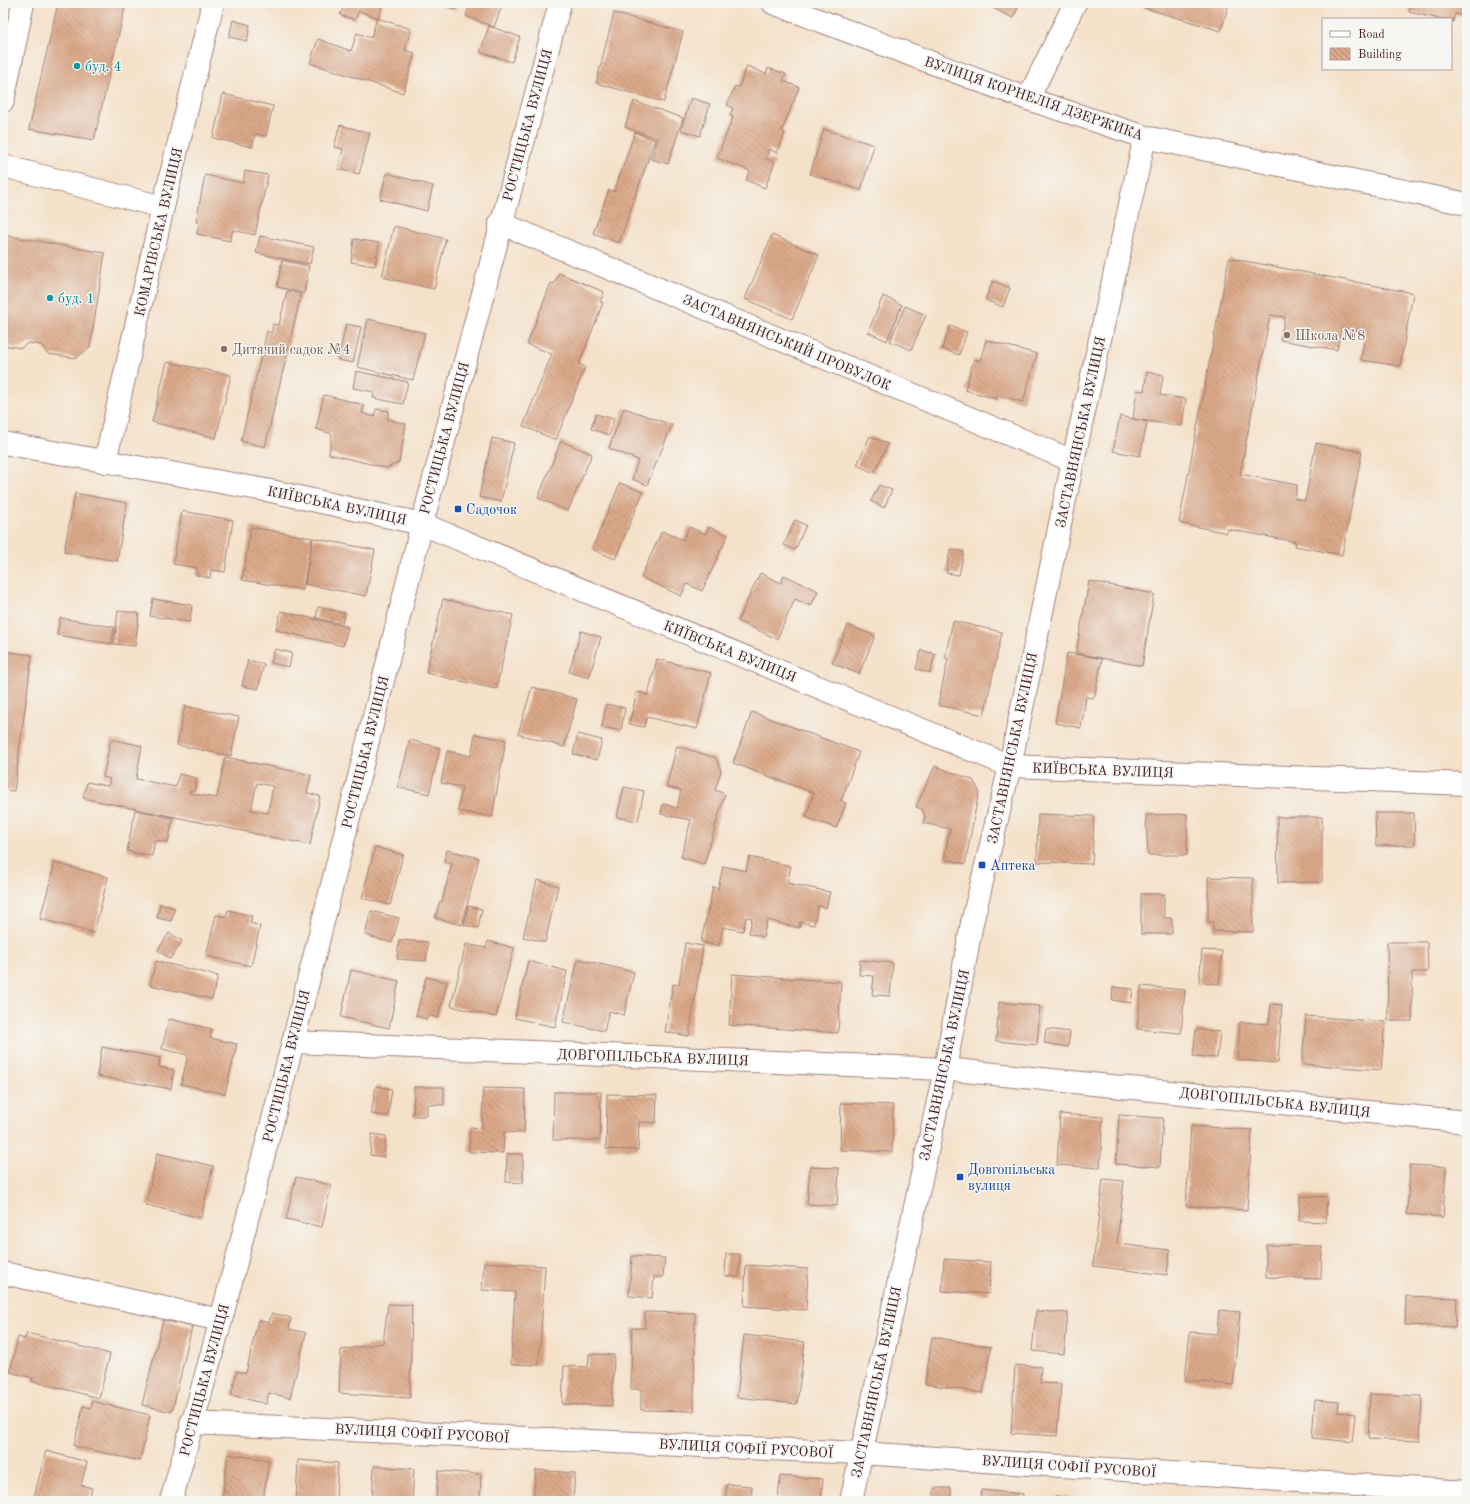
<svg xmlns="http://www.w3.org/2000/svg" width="1470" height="1504" font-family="'Old Standard TT',serif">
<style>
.building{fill:url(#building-back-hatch);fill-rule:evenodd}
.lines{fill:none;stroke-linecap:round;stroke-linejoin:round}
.minor-casing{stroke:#9f807a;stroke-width:24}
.minor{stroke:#fff;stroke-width:22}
.culture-dot{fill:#0f9aa8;stroke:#f6f6f2;stroke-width:1.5}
.education-dot{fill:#8d6e63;stroke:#f6f6f2;stroke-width:1.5}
.transit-dot{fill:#1a4fb4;stroke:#f6f6f2;stroke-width:1.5}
.labels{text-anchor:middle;stroke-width:3;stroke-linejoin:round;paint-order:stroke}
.culture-label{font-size:14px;fill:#0d838f;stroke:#f6f6f2;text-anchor:start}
.street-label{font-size:14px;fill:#4a1f2b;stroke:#f6f6f2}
.education-label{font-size:14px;fill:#785e54;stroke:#f6f6f2;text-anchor:start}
.transit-label{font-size:14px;fill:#164399;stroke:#f6f6f2;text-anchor:start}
</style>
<defs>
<pattern id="building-back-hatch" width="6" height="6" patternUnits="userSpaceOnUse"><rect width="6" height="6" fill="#dba989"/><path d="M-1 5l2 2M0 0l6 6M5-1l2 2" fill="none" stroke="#b48970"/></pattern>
</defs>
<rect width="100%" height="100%" fill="#f6f6f2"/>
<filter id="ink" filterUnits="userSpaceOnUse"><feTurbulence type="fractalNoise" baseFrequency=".025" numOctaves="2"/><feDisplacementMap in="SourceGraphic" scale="8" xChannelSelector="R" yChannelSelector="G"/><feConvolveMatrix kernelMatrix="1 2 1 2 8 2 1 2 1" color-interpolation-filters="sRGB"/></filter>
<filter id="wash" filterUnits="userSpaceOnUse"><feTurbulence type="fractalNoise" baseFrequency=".012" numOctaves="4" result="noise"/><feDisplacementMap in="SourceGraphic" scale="16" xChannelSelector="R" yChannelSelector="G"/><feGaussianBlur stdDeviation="0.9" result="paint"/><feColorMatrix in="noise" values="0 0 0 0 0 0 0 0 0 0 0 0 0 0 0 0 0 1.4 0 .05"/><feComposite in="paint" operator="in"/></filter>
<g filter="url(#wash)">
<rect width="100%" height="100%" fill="#f4e1c9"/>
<g id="blocks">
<g class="building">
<path d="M58,3H126L94,140L29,129Z"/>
<path d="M335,3H383L378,18L359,11L355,20L340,15L344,6Z"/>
<path d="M436,3H457L455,10Z"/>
<path d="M470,3H503L494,27L466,16Z"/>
<path d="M983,3H1020L1013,18Z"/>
<path d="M1136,3H1229L1221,31L1135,5Z"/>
<path d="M1411,3H1467V17L1455,14L1453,22L1451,21V19H1440L1409,12Z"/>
<path d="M614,13L683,32L664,102L596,83Z"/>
<path d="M377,18L411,29L405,50L415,53L403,93L310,63L318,39L351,51L357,33L371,38Z"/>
<path d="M233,20L250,25L247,41L229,37Z"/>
<path d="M489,26L520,37L512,62L480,52Z"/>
<path d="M747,66L766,74L768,68L786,74L783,81L799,87L782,131L785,133L777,153L769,149L766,159L775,162L765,188L746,180L750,171L717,158L733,117L730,115L733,108L727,105L735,86L739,87Z"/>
<path d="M223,94L273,106L266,136L255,134L252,147L213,138Z"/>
<path d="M691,98L710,104L700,136L681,130Z"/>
<path d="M634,101L683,118L668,164L651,159L658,139L625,127Z"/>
<path d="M340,125L370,133L359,174L338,169L343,149L334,147Z"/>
<path d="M824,129L874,145L861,190L810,174Z"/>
<path d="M635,132L655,140L619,243L593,233L609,190L614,192Z"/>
<path d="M245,171L268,175L255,235L233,230L230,241L197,234L199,223L196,222L205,175L243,183Z"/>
<path d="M387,173L433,186L427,211L380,199Z"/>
<path d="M394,226L446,239L434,289L382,277Z"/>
<path d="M3,235L105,253L90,347L76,358L48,354L41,345L28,343L21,348L3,345Z"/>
<path d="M772,235L819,255L792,319L745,299Z"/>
<path d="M260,236L314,247L310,264L256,253Z"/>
<path d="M354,239L379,243L375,266L351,262Z"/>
<path d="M1229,258L1413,293L1400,366L1361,360L1365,332L1341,328L1337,350L1280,340L1285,317L1270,315L1240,474L1297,485L1295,499L1305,501L1316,443L1362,452L1342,555L1295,546L1296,542L1227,529V533L1179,523Z"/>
<path d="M282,260L309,266L304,293L277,287Z"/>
<path d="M559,273L604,292L600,302L603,303L579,364L585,367L556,440L523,426L552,354L527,344L551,283L554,284Z"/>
<path d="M993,281L1010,288L1003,307L985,300Z"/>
<path d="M287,291L301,294L265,447L241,441L267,331L272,333L273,324L279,325Z"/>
<path d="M883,296L902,305L887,341L868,332Z"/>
<path d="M905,306L926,315L911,350L890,341Z"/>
<path d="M368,319L425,333L413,380L357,367Z"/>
<path d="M346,324L361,327L353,363L338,360Z"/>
<path d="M950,326L967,332L959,355L942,349Z"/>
<path d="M986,340L1037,354L1023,402L997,395V399L965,390L974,359L980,361Z"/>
<path d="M167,362L231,375L216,438L152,422Z"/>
<path d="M356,371L408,382L403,404L373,398L374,392L353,388Z"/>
<path d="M1147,372L1163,375L1160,395L1186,399L1182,426L1133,419L1137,390L1144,391Z"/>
<path d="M324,395L364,405L362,413L374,417L376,409L389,411L387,419L406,424L399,462L387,468L329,454L332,434L316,429Z"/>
<path d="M624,408L672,425L647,485L632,479L638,460L609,448Z"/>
<path d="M596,414L614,419L609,435L591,429Z"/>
<path d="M1120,416L1147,422L1140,456L1113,451Z"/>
<path d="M870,436L888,444L874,473L857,465Z"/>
<path d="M492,438L514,443L501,502L479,497Z"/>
<path d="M561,441L592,454L568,511L538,498Z"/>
<path d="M620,483L643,492L615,559L592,549Z"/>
<path d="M879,485L892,490L884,508L871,501Z"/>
<path d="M75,493L127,503L117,561L64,552Z"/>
<path d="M182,511L233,520L225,572L211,570L210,578L196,575L197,568L173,564Z"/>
<path d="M795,520L806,525L795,550L784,545Z"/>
<path d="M251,527L312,538L303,590L242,580Z"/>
<path d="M689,527L706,534L709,527L728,535L702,591L687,584L681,596L641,577L662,531L683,540Z"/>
<path d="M313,538L375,550L366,596L305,584Z"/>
<path d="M950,549L964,552L959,575L946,573Z"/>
<path d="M760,573L781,583L784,575L818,591L811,606L795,599L777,639L738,621Z"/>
<path d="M1089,581L1154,594L1142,666L1076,653Z"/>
<path d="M153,599L192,605L190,622L150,616Z"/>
<path d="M443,599L513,615L496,689L426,673Z"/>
<path d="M318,607L345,613L342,624L316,618Z"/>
<path d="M118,611L139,613L135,646L114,644Z"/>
<path d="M281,611L348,627L343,646L276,630Z"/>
<path d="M60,618L114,627L112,644L57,635Z"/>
<path d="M953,621L1002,632L984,715L938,705L948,659L945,658Z"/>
<path d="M848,625L875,636L859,674L832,663Z"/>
<path d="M581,631L601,637L589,678L569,672Z"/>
<path d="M275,649L292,653L289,667L271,663Z"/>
<path d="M921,650L935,654L930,673L916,669Z"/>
<path d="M3,651L32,655L14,791L3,790Z"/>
<path d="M1067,653L1102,659L1094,698L1086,697L1081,728L1055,723Z"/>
<path d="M657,659L711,673L697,729L647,717L644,727L629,724L637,692L648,695Z"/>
<path d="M248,660L264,664L258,689L242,686Z"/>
<path d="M532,687L577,699L564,747L518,734Z"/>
<path d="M606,704L625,708L621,731L602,727Z"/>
<path d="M185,706L239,717L231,756L177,745Z"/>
<path d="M752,712L859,752L841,801L846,803L836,828L806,817L814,793L733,763Z"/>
<path d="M475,734L506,740L492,817L458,811L462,787L441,783L447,751L471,756Z"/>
<path d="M578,734L602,740L597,760L573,754Z"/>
<path d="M111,739L142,746L136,779L176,787L179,774L197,778L194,792L190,790L189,793L217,798L225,757L311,775L307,793L320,796L310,845L83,798L87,782L108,786L110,779L103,777ZM257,783L273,786L268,813L251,810Z"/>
<path d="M410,740L440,748L429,794L398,787Z"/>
<path d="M677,746L716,758L721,771L715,790L725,794L704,864L681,857L691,820L661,814L663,804L677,808L681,790L666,787Z"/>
<path d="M935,766L973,780L979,791L965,864L944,859L950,829L923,823L925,817L922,809L916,807Z"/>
<path d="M624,787L644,791L638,821L617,817Z"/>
<path d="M135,810L173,818L168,842L155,840L152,856L127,851Z"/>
<path d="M1375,813H1414L1415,845L1376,846Z"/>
<path d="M1038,814L1094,816L1092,864L1037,862Z"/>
<path d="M1187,814V855H1148L1146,815Z"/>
<path d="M1277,817H1322V882L1278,883Z"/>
<path d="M375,847L403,855L390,905L362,898Z"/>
<path d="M447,850L479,858L462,925L435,918L440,901L442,902L452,864L444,862Z"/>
<path d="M749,857L791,866L787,883L830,892L826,908L818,906L814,925L800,922L799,928L767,920L763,937L749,933L752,918L746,917L743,931L723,927L719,946L701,942L713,887L718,889L723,866L746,871Z"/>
<path d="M55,863L108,877L94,933L40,919Z"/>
<path d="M1208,877L1253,878V932L1213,931V922H1208Z"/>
<path d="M537,880L558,886L545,942L523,937Z"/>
<path d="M1141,894H1164V918H1172V934H1141Z"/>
<path d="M160,904L175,908L171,921L157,918Z"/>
<path d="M468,906L482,909L478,928L464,925Z"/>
<path d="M228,910L252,916L250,923L260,926L251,966L206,956L216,915L226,917Z"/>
<path d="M371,911L399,918L392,943L365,935Z"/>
<path d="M169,933L182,941L170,959L158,950Z"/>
<path d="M399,940L428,942L426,961L397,959Z"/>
<path d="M488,941L514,948L496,1017L451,1006L466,944L486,948Z"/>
<path d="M1387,942H1427L1428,972H1412V1021H1388Z"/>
<path d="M685,943L703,946L689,1036L665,1032L673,984L679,985Z"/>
<path d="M1202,950L1222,951L1219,984L1199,983Z"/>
<path d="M578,959L634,972L624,1015L609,1011L604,1031L563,1022Z"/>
<path d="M860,960L893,963L890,996L872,995L874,976L859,975Z"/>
<path d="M156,961L218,976L212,999L150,985Z"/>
<path d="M528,961L567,971L555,1027L515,1018Z"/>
<path d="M351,970L399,981L389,1028L341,1017Z"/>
<path d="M732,974L841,982L838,1033L729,1025Z"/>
<path d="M426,977L447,982L438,1018L428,1015L427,1019L416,1016Z"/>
<path d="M1141,986L1185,990L1181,1033L1137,1029Z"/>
<path d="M1113,987L1133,989L1131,1003L1112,1000Z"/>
<path d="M999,1002L1040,1006L1037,1045L996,1041Z"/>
<path d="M1271,1004L1282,1005L1278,1063L1237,1060L1240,1022L1269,1024Z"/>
<path d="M1306,1016L1385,1022L1381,1070L1302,1064Z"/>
<path d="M169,1019L212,1029L210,1038L237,1044L225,1094L181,1084L188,1055L162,1049Z"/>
<path d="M1046,1029L1070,1032L1068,1047L1044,1043Z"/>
<path d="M1196,1029L1220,1032L1217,1058L1193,1056Z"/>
<path d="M102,1047L160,1058L159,1067L174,1070L171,1089L97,1076Z"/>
<path d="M376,1086L392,1089L388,1116L371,1114Z"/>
<path d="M414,1087H444V1105L427,1104V1116H413Z"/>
<path d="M483,1088L525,1089L524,1133L504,1132L503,1153L469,1152L470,1127L482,1128Z"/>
<path d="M554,1092H601L600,1140H553Z"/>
<path d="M607,1094L657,1095L656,1123L639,1122L638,1150L606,1149Z"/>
<path d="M841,1103L893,1105L892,1152L840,1150Z"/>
<path d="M1060,1114L1103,1117L1100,1168L1057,1165Z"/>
<path d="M1119,1115L1163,1118L1160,1167L1116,1164Z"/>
<path d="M1191,1126L1252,1130L1247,1210L1186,1206Z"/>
<path d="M372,1134L386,1136L384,1157L370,1155Z"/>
<path d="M157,1153L213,1166L201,1218L146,1205Z"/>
<path d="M507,1154H523V1183L506,1182Z"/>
<path d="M1410,1165L1446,1167L1443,1217L1407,1214Z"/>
<path d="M810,1167L839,1168L837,1206L807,1204Z"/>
<path d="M296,1177L331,1185L322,1227L286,1219Z"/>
<path d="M1103,1179L1124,1181L1117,1244L1170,1250L1167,1275L1093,1266Z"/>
<path d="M1300,1196L1327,1197L1326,1222L1299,1221Z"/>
<path d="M1266,1245L1322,1246L1321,1279L1266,1277Z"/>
<path d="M726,1254H740L739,1277L725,1276Z"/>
<path d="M632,1256L665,1258L663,1277H654L652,1298L629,1296Z"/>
<path d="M944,1259L991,1262L989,1294L942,1291Z"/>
<path d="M484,1262L545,1266L539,1365L511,1364L515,1292L482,1290Z"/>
<path d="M746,1265L808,1269L806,1310L744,1306Z"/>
<path d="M1406,1296L1457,1298L1455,1327L1405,1325Z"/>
<path d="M388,1304L412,1305L410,1398L339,1393L341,1350L383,1343Z"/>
<path d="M1219,1310L1240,1312L1233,1385L1185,1380L1190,1332L1217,1334Z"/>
<path d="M1036,1311L1068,1313L1064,1354L1032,1351Z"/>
<path d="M645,1312L695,1313L694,1411L641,1410V1389H631L632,1328H645Z"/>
<path d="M272,1313L291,1318L289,1329L306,1333L290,1398L269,1393L266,1404L231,1395L237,1371L246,1373L258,1320L269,1323Z"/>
<path d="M163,1320L192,1327L172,1412L142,1405Z"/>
<path d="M27,1333L110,1354L99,1398L32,1381L33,1378L10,1372L18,1337L25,1339Z"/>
<path d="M744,1335L805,1342L797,1404L737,1397Z"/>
<path d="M932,1337L991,1347L983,1393L925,1384Z"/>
<path d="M589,1354L614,1355L612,1406L562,1404L564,1366L588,1367Z"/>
<path d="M1015,1365L1041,1367L1040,1383L1061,1384L1057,1436L1011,1433Z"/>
<path d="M1370,1394L1422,1396L1420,1441L1368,1439Z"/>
<path d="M1315,1400L1339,1402L1338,1412L1355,1414L1352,1442L1312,1438Z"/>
<path d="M92,1401L150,1415L140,1461L74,1446L83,1406L91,1408Z"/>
<path d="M46,1451L87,1462L81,1485L92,1488L89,1501H33Z"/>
<path d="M228,1454L269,1460L263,1501H222Z"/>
<path d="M298,1460L338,1463L336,1501L296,1500Z"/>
<path d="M374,1466L414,1469L412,1501H372Z"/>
<path d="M536,1470L575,1473L573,1501H533Z"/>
<path d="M438,1471L481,1474L480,1501H436Z"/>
<path d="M780,1476L823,1479L821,1501H778Z"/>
<path d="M727,1484L752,1486L751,1501H725Z"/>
<path d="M934,1488H951V1501L934,1500Z"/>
<path d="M981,1490L1023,1494L1022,1501H981Z"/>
<path d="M1055,1497L1093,1499V1501H1054Z"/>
</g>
</g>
</g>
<g filter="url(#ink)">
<use href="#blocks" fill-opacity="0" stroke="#9f807a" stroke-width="1"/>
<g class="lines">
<g class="minor-casing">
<g id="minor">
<path d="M773,3L1028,99L1145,137L1467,204"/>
<path d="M1028,99L1075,3"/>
<path d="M3,101L23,3"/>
<path d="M3,166L163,207"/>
<path d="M500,223L1073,461"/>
<path d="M3,443L271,491L422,524L1010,766L1467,784"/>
<path d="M105,462L163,207L213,3"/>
<path d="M293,1042L945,1069L1467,1122"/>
<path d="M3,1273L221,1320"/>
<path d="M191,1423L860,1453L1467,1492"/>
<path d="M171,1501L221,1320L293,1042L422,524L560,3"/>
<path d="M851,1501L945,1069L972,923L1010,766L1073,461L1145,137"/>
</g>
</g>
<use href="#minor" class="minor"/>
</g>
</g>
<g class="culture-dot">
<circle cx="77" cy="66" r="4"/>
<circle cx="50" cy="298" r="4"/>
</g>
<g class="education-dot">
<circle cx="1287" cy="335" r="4"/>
<circle cx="224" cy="349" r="4"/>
</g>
<g class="transit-dot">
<rect x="454" y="505" width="8" height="8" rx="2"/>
<rect x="978" y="861" width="8" height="8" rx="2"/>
<rect x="956" y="1173" width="8" height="8" rx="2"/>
</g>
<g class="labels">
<g class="culture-label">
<text x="85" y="71">буд. 4</text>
<text x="58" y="303">буд. 1</text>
</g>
<g class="street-label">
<text transform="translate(1034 98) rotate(19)" y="5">ВУЛИЦЯ КОРНЕЛІЯ ДЗЕРЖИКА</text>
<text transform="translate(527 125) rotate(-75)" y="5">РОСТИЦЬКА ВУЛИЦЯ</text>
<text transform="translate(158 232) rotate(-77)" y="5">КОМАРІВСЬКА ВУЛИЦЯ</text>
<text transform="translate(787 342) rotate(23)" y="5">ЗАСТАВНЯНСЬКИЙ ПРОВУЛОК</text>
<text transform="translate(1080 432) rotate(-78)" y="5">ЗАСТАВНЯНСЬКА ВУЛИЦЯ</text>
<text transform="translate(444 438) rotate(-75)" y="5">РОСТИЦЬКА ВУЛИЦЯ</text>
<text transform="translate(337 505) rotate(12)" y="5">КИЇВСЬКА ВУЛИЦЯ</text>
<text transform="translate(730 651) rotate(22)" y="5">КИЇВСЬКА ВУЛИЦЯ</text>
<text transform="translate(1012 748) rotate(-78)" y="5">ЗАСТАВНЯНСЬКА ВУЛИЦЯ</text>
<text transform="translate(365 752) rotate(-76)" y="5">РОСТИЦЬКА ВУЛИЦЯ</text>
<text transform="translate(1103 770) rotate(2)" y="5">КИЇВСЬКА ВУЛИЦЯ</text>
<text transform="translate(653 1057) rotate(2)" y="5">ДОВГОПІЛЬСЬКА ВУЛИЦЯ</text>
<text transform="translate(944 1065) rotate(-78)" y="5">ЗАСТАВНЯНСЬКА ВУЛИЦЯ</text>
<text transform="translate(286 1066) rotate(-76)" y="5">РОСТИЦЬКА ВУЛИЦЯ</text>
<text transform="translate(1275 1102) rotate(6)" y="5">ДОВГОПІЛЬСЬКА ВУЛИЦЯ</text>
<text transform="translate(204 1380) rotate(-75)" y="5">РОСТИЦЬКА ВУЛИЦЯ</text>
<text transform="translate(876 1382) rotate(-78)" y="5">ЗАСТАВНЯНСЬКА ВУЛИЦЯ</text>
<text transform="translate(422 1433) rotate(3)" y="5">ВУЛИЦЯ СОФІЇ РУСОВОЇ</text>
<text transform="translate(746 1448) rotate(3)" y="5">ВУЛИЦЯ СОФІЇ РУСОВОЇ</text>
<text transform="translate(1069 1466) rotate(4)" y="5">ВУЛИЦЯ СОФІЇ РУСОВОЇ</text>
</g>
<g class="education-label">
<text x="1295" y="340">Школа №8</text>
<text x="232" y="354">Дитячий садок №4</text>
</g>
<g class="transit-label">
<text x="466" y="514">Садочок</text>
<text x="990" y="870">Аптека</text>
<text x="968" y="1174">Довгопільська<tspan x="968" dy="16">вулиця</tspan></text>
</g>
</g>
<rect width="1470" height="1504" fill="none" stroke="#f6f6f2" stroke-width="16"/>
<rect x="1322" y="18" width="130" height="52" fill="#f6f6f2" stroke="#b1a0a2"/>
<rect x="1330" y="31" width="20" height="6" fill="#ffffff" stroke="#b1a0a2"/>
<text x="1358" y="38" font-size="12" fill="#4a1f2b">Road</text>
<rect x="1330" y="48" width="20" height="12" fill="url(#building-back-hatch)" stroke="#b1a0a2"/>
<text x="1358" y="58" font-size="12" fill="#4a1f2b">Building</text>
</svg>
